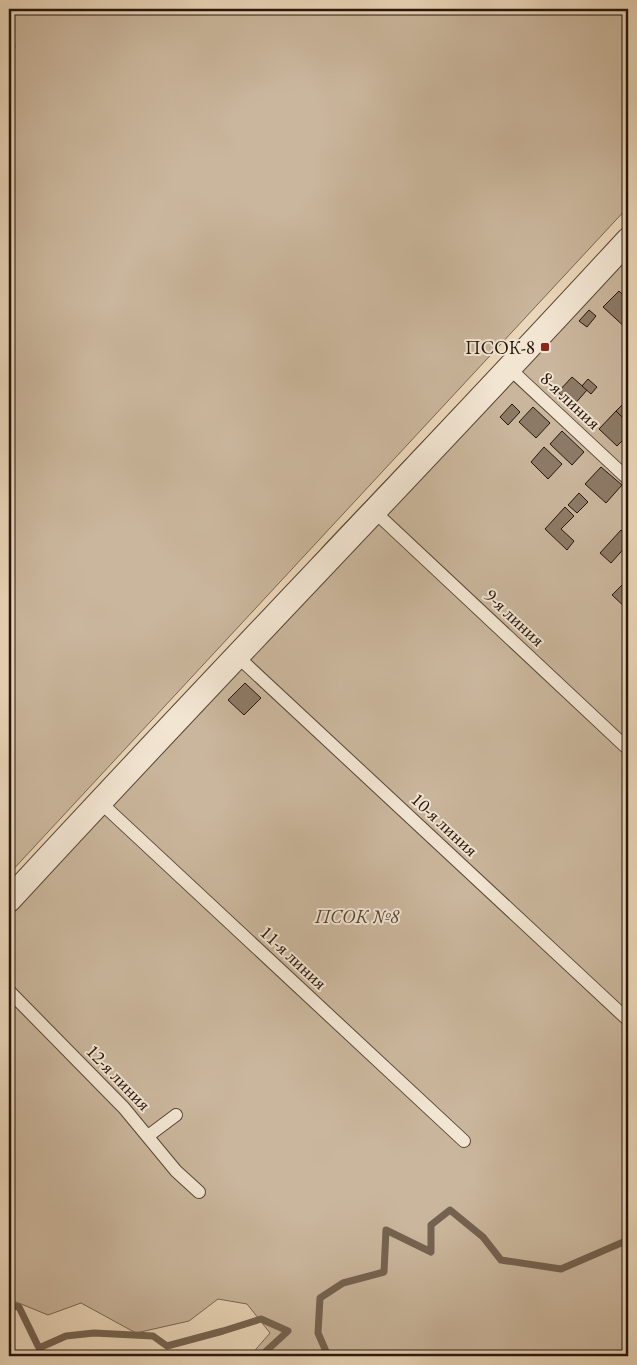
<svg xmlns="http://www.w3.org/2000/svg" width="637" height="1365" font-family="'EB Garamond',serif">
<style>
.green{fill:#cab69c;stroke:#786654}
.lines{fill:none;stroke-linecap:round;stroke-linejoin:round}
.stream{stroke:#746250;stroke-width:7}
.building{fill:#8d7a66;stroke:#27150c}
.lane-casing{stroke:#584637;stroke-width:14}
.street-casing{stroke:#584637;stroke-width:26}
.lane{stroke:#f2e5d2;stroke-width:12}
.street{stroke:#f2e5d2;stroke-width:24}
.poi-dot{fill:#8f2418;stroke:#f2e5d2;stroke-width:2}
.labels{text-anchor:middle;stroke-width:4;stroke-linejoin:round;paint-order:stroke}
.poi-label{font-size:19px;fill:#27150c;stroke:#f2e5d2;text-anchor:end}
.street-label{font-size:19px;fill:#27150c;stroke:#f2e5d2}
.park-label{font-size:19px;font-style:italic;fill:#584537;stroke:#f2e5d2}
</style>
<rect width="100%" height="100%" fill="#ebd7b9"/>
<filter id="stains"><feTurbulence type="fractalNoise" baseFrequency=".004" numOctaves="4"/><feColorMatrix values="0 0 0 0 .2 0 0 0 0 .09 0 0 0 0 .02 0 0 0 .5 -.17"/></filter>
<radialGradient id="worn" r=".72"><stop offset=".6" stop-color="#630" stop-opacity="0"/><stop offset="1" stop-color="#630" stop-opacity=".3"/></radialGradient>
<g class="green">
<path d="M19,9H628V207L9,874V52L15,47L11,15Z"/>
<path d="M628,226V1356H250L270,1333L247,1304L218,1299L189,1321L136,1333L81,1303L48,1315L9,1299V900L328,541Z"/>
</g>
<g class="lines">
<g class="stream">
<path d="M9,1305L19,1307L39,1348L66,1336L94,1333L153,1336L167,1346L223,1331L261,1319L288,1331L264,1353L267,1356"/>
<path d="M328,1356L318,1333L320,1298L343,1283L384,1272L386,1230L431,1252V1225L450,1210L483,1237L501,1260L561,1269L628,1240"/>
</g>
</g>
<g class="building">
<path d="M619,291L628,300V330L603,307Z"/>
<path d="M589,310L596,316L587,327L579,321Z"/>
<path d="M572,377L587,390L573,406L558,392Z"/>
<path d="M588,379L597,387L591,394L582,386Z"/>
<path d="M627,400L628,401V423L616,411Z"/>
<path d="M512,404L520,412L508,425L500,417Z"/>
<path d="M533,407L550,423L536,438L519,422Z"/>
<path d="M616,411L628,423V435L617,446L599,429Z"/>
<path d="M562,431L584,452L572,465L550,444Z"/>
<path d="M544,447L562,464L548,479L531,462Z"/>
<path d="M601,467L622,485L606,503L585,484Z"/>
<path d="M579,493L588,502L577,513L568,505Z"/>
<path d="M565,507L574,516L561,529L574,541L567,550L545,529Z"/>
<path d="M621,530L628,537V544L611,563L600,553Z"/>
<path d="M622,585L628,592L627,609L612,595Z"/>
<path d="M245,683L261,698L244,715L228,700Z"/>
</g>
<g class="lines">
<g class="lane-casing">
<g id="lane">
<path d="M510,369L628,479"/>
<path d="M375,512L628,749"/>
<path d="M237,656L628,1020"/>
<path d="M100,802L464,1141"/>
<path d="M9,991L124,1108L176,1171L199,1192"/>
<path d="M148,1136L176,1115"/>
</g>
</g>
<g class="street-casing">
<path id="street" d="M9,900C213,678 424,462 628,240"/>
</g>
<use href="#lane" class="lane"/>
<use href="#street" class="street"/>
</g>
<rect class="poi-dot" x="540" y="342" width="10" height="10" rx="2.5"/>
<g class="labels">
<g class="poi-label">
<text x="535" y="354">ПСОК-8</text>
</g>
<g class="street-label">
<text transform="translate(571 400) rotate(43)" y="7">8-я линия</text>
<text transform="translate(515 617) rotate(43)" y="7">9-я линия</text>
<text transform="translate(445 824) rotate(43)" y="7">10-я линия</text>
<text transform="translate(294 957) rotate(43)" y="7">11-я линия</text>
<text transform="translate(119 1077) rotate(46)" y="7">12-я линия</text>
</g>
<g class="park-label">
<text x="357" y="923">ПСОК №8</text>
</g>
</g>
<rect width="637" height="1365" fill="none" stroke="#ebd7b9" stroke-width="30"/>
<rect x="10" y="10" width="617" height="1345" fill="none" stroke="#27150c" stroke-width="2.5"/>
<rect x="15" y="15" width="607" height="1335" fill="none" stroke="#27150c"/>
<rect width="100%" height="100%" filter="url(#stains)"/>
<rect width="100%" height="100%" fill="url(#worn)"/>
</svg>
